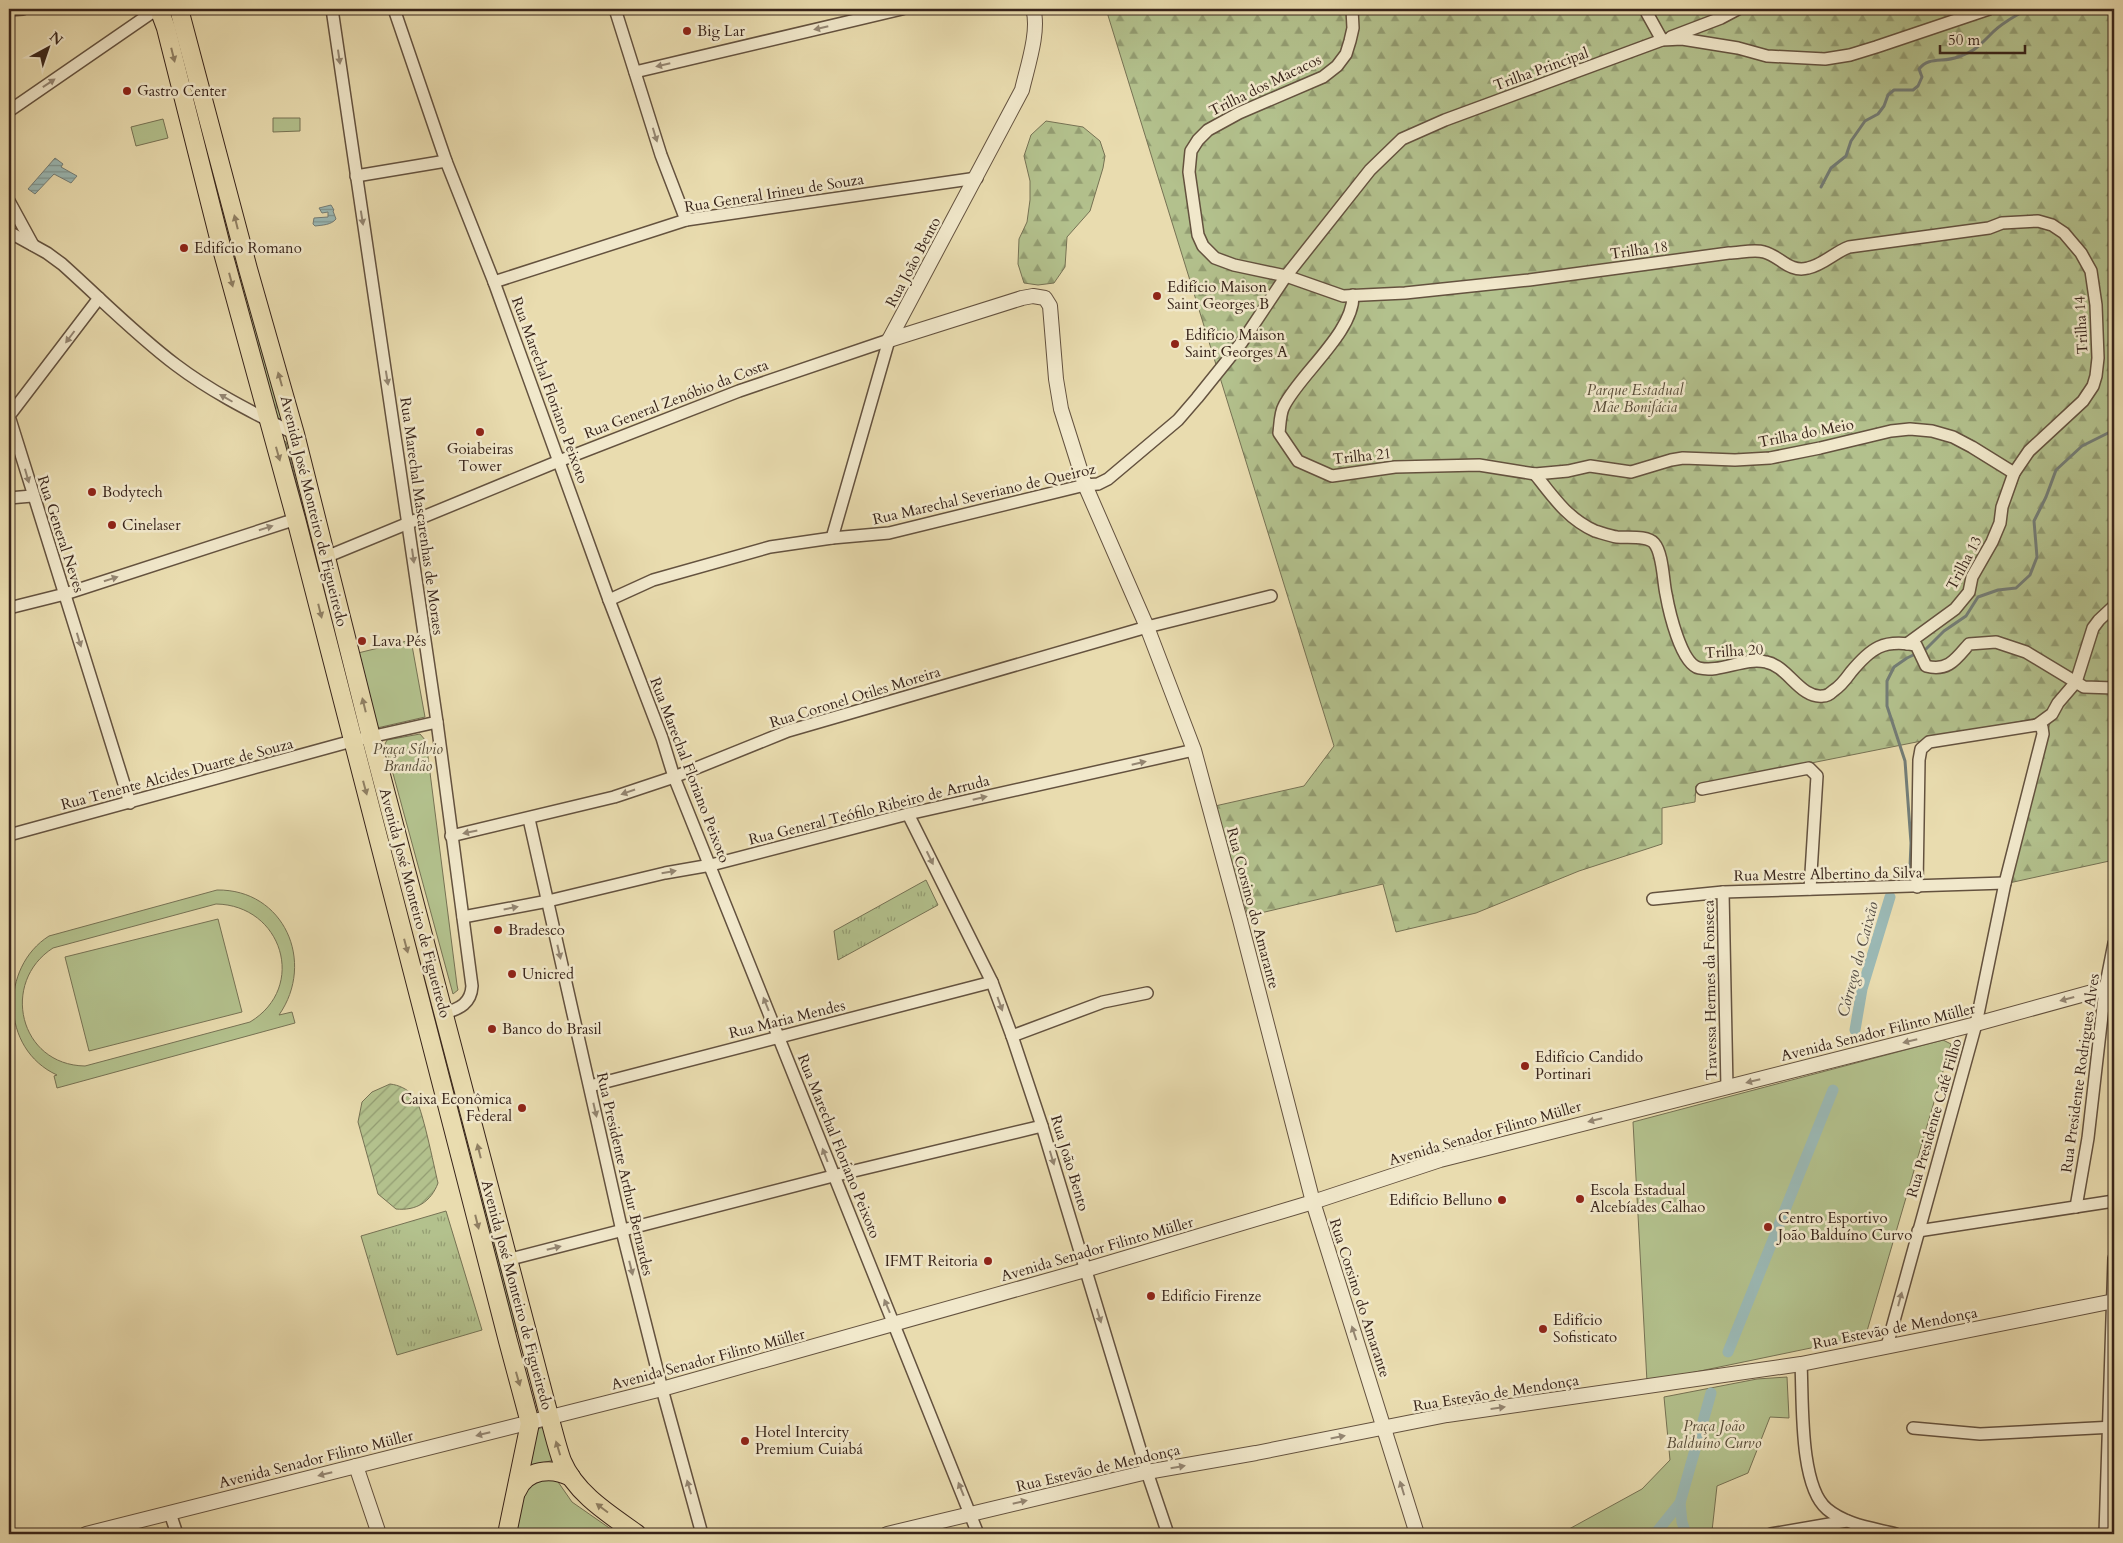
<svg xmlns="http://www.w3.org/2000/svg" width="2123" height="1543" font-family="Cardo,serif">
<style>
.grass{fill:url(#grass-tufts);stroke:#767254}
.forest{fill:url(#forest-firs);stroke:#767254}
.park{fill:#b3c18d;stroke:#767254;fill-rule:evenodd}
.garden{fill:url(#garden-furrows);stroke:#767254}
.water{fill:url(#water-rules);stroke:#737d77}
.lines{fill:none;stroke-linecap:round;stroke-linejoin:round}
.stream{stroke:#737d77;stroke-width:3}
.canal{stroke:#9bb9b5;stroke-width:11}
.minor-casing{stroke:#64523f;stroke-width:14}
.tertiary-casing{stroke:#64523f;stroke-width:16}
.primary-casing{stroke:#38241a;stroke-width:20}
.minor{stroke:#f1e8cb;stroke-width:11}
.tertiary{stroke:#f1e8cb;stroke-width:14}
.primary{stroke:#e9dcaf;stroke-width:18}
.oneway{fill:#948672}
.oneway2{fill:#908064}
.poi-dot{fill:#8f2418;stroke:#f1e8cb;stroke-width:2}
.labels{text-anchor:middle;stroke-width:5;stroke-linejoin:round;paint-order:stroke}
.poi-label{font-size:15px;fill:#38241a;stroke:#f1e8cb;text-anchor:start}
.street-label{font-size:15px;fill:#38241a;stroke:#f1e8cb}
.park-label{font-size:15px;font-style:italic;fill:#574b37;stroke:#f1e8cb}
.water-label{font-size:16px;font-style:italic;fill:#514941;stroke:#f1e8cb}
</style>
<defs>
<pattern id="grass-tufts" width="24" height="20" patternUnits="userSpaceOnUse" patternTransform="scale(1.25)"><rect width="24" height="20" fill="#b3c18d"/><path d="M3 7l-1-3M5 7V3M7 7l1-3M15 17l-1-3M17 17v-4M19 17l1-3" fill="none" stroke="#939d72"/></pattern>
<pattern id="forest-firs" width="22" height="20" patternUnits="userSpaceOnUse" patternTransform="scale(1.25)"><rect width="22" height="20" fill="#b3c18d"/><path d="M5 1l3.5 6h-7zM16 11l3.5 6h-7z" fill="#939d72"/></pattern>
<pattern id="garden-furrows" width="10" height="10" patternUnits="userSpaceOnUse" patternTransform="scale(1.25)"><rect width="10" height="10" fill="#b3c18d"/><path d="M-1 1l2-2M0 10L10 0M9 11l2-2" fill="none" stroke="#939d72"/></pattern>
<pattern id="water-rules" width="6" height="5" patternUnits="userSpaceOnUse" patternTransform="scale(1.25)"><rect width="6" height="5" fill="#9bb9b5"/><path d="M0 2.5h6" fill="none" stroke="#7f9692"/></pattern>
</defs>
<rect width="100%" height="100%" fill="#e9dcaf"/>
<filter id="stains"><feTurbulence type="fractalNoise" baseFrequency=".004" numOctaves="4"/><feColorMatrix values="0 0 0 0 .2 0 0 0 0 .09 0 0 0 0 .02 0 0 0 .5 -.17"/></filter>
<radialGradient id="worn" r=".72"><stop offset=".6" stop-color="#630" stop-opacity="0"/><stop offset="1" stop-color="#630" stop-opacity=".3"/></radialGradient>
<g class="grass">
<path d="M165,9H173L282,417L277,420Z"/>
<path d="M283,440L286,442L342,659L363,731L360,735Z"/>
<path d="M367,748L519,1330L516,1332H514L362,749Z"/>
<path d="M926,880L938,905L838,960L834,931Z"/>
<path d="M446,1211L482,1330L397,1355L361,1236Z"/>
</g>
<g class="forest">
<path d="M1106,9H2114V860L2009,883L2052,715L1696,786L1695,802L1662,808V844L1579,871L1476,913L1396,932L1383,884L1248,916L1215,806L1304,786L1334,746Z"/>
<path d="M1046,121L1083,127L1100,141L1105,156L1103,168L1090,211L1067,237L1065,267L1054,283L1038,285L1024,283L1018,264L1019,239L1027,222L1030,200V181L1024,156L1031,135Z"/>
</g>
<g class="park">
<path d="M273,118H300V131L273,132Z"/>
<path d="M163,119L168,138L136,146L131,127Z"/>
<path d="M411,640L425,717L377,728L358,653Z"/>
<path d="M420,734L426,741L457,985L458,990L453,994L385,744L387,740Z"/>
<path d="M217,890C284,889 316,962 279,1015L292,1012L295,1023L57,1088L54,1076L57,1075C0,1049 0,967 49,936ZM216,904C282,905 308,987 250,1022L85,1066C19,1065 0,982 53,948Z"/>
<path d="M218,919L242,1012L89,1051L65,957Z"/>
<path d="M1943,1040L1951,1044L1867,1331L1859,1338L1647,1382L1633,1122Z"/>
<path d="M1787,1377L1789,1418L1770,1417L1748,1473L1717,1486L1712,1531L1714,1534H1560L1642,1489L1670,1460L1664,1397L1757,1379Z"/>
<path d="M544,1427L554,1460L530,1466L534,1430Z"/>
<path d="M538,1479H556L572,1502L618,1534H516L525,1488Z"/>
</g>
<path class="garden" d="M390,1084C399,1085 407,1089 414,1096C422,1105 434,1167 438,1183C431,1202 416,1211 396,1209L378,1194L358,1122L362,1102L372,1092Z"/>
<g class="water">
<path d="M55,158L63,164L61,167L77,176L71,183L54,174L35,194L28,189Z"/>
<path d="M331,205L334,210L333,211L336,219C331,225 323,225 315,226L313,224L314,218L328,217V212L322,213L319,208Z"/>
</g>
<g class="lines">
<g class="stream">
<path d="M1821,187L1831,168L1846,156L1851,141L1865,121L1878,114L1884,106L1888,95L1894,90H1913L1918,86L1922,77L1919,69C1929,56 1943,63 1958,57C1975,51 1978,47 1990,35C2000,24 2015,16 2028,9"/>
<path d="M1907,878L1910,867L1911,843L1905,761L1887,706V681L1894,667L1907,658L1926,649L1944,631L1966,616L1978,597L1998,590L2016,588L2030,575L2037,557L2034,521L2046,497L2056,470L2082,446L2114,430"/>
</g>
<g class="canal">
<path d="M1855,1030L1862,989L1890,897"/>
<path d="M1728,1352L1833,1090"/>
<path d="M1680,1503L1682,1522L1686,1534"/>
<path d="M1655,1534L1680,1503L1711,1393"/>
</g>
<g class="minor-casing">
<g id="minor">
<path d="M332,9L437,722L472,986C471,1003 460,1009 444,1013"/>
<path d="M394,9L446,161L494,282L609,600L662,738L674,777L978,1534"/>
<path d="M615,9L661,155L686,220"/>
<path d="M1352,9L1353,28L1350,41L1346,54L1337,66L1323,77L1239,113L1208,130L1198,140L1191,151L1189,172L1198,235L1203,246L1215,258L1234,265L1286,276L1343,296L1405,293L1529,280L1729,253C1739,253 1754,249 1764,252C1780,256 1789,273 1808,268C1823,265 1835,252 1849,247L1989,228L2002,223L2038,221L2052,225L2064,233L2081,253L2091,271L2096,305L2098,358L2096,376L2093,386L2083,401L2029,451L2014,473L2002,507L2000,523L1992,542L1972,577L1969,592L1955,609L1907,644"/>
<path d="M1646,9L1647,13L1662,40"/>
<path d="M9,10L23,9"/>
<path d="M1671,37L1721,18L1738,9"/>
<path d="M635,72L902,9"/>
<path d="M9,111L157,9"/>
<path d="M356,176L446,161"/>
<path d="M9,201L33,245"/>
<path d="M9,232L47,253L62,264C100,298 136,335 176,365C213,393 254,413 295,434"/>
<path d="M494,282L686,220L977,178"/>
<path d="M1353,295C1354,332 1300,374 1284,406C1280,413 1280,425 1279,433L1298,461L1332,476L1395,467L1479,465L1535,474L1568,471L1590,466L1631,472L1671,460L1683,458L1735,460L1770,458L1820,448L1891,431L1910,429L1932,431L1953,437L1972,447L2014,473"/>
<path d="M99,298L9,416L130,803"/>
<path d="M1535,474C1553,497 1568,519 1595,531C1602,533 1610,536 1617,537C1627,538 1647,535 1654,543C1663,553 1663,581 1666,594C1669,611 1681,664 1699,668C1721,673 1744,657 1766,662C1788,666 1800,699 1823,696C1827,696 1830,694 1833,691C1841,686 1846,679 1851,672C1871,648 1883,639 1916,645L1926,666C1948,672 1956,659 1969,644L1996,642L2026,652L2084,687L2114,688"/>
<path d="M9,498L32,496"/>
<path d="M832,538L889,340"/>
<path d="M326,557L559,461L739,391L889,340"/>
<path d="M609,600L653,580L770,547L832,538L889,533L1085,485L1098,484L1108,479L1178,420L1197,398L1242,342L1286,276L1370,170L1402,139L1445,120L1662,40L1682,39L1738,48L1767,56L1825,59L1850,55L1876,47L1989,9"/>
<path d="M9,608L65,594L296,519"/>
<path d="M1702,789L1809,768L1817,776L1810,889"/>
<path d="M908,814L992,982L1012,1036L1042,1126L1147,1472L1168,1534"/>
<path d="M529,819L622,1231L662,1389L702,1534"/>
<path d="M9,835L352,741L437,722"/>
<path d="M451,836L614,797L674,777L788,731L1147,627L1271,596"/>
<path d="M1917,887L1919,760L1921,749L1929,742L2037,725L2052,714L2058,703L2076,682L2093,628L2099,620L2114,606"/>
<path d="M1723,892L1727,1088"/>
<path d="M1653,899L1723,892L2005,883"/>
<path d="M463,917L548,901L665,873L711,865L908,814L1194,750"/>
<path d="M1012,1036L1103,1002L1147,993"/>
<path d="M590,1086L992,982"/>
<path d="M2076,1207L2088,1138L2105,989L2114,943"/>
<path d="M1918,1231L2114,1201"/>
<path d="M507,1260L833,1176L1042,1126"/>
<path d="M1887,1346L1976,1024L2005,883L2043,734L2042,727L2037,725"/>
<path d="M1801,1364C1803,1399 1799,1486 1827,1509C1846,1525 1873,1528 1896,1534"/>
<path d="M1913,1428L1980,1434L2114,1427"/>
<path d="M170,1513L177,1534"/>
<path d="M1771,1534L1847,1521"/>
<path d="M2105,1534L2114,1258"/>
</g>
</g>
<g class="tertiary-casing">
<g id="tertiary">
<path d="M889,340L1022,298L1033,296L1045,298L1050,306L1056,379L1061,409L1085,485L1147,627L1194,750L1240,920L1313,1202L1417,1534"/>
<path d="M889,340L1022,90C1027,68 1040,30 1033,9"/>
<path d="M356,1466L379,1534"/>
<path d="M86,1534L662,1389L1085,1270L1313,1202L1440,1160L1976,1024L2114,986"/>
<path d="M887,1534L1147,1472L1256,1453L1447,1415L1801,1364L2114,1301"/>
</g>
</g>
<g class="primary-casing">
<g id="primary">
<path d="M159,9L166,28L220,242L296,519L508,1341L530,1423L507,1534"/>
<path d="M179,9L248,269L295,434L371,737L552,1427C555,1438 558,1450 562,1461C576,1494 609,1514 637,1534"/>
<path d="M517,1491C526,1469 552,1467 571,1477"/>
</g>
</g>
<use href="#minor" class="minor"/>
<use href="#tertiary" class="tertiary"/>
<use href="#primary" class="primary"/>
</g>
<defs><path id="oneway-solid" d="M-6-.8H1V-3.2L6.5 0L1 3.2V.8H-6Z" transform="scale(1.25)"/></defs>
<g class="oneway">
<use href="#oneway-solid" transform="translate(821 28) rotate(167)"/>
<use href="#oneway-solid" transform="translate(339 57) rotate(82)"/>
<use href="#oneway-solid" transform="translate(663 65) rotate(167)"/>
<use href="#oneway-solid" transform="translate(49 83) rotate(-34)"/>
<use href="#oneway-solid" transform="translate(655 135) rotate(73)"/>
<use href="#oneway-solid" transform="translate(362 218) rotate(81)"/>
<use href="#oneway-solid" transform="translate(70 337) rotate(127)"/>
<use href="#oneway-solid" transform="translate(387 378) rotate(81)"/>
<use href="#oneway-solid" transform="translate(226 398) rotate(-150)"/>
<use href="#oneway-solid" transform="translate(27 476) rotate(74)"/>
<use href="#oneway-solid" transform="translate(266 528) rotate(-18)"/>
<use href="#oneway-solid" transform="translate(413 556) rotate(82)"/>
<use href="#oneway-solid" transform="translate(111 579) rotate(-18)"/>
<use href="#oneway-solid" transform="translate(79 640) rotate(73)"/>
<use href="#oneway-solid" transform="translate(1139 763) rotate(-13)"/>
<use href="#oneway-solid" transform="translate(628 792) rotate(161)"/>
<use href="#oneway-solid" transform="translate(980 798) rotate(-13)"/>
<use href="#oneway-solid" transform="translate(470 832) rotate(168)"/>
<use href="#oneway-solid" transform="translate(930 858) rotate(64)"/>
<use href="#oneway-solid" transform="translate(669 872) rotate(-10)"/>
<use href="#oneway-solid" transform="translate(511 908) rotate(-11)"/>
<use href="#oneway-solid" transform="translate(559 952) rotate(77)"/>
<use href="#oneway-solid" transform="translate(2067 999) rotate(165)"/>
<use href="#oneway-solid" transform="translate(766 1004) rotate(-112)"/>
<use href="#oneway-solid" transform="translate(1000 1004) rotate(70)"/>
<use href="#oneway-solid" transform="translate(1910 1041) rotate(166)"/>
<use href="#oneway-solid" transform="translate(1753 1081) rotate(166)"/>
<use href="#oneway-solid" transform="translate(595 1110) rotate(77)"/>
<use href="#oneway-solid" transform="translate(1595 1120) rotate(166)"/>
<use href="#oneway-solid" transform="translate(825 1155) rotate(-111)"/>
<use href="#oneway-solid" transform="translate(1052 1158) rotate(73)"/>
<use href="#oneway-solid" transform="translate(554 1248) rotate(-14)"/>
<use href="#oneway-solid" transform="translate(631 1268) rotate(76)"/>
<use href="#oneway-solid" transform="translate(1900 1299) rotate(-75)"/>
<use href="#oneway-solid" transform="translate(887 1306) rotate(-113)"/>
<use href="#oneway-solid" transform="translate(1099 1316) rotate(73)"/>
<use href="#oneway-solid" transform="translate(1354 1333) rotate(-108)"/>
<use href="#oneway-solid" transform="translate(1498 1408) rotate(-8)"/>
<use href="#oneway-solid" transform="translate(483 1434) rotate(166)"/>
<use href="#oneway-solid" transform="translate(1338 1437) rotate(-11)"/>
<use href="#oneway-solid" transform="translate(1178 1467) rotate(-10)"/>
<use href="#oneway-solid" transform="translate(325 1474) rotate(166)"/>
<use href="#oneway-solid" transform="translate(689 1487) rotate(-106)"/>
<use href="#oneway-solid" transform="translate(1402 1488) rotate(-107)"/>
<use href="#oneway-solid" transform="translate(961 1489) rotate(-112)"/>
<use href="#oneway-solid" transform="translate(1020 1502) rotate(-13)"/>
</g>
<g class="oneway2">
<use href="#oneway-solid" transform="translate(173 55) rotate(76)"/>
<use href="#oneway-solid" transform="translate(236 222) rotate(-104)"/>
<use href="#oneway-solid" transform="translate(231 280) rotate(75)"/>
<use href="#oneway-solid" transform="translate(280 379) rotate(-106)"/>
<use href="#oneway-solid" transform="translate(278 454) rotate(74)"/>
<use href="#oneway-solid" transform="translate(320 611) rotate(76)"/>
<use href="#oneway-solid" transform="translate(364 705) rotate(-104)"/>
<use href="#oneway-solid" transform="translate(365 788) rotate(75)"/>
<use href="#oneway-solid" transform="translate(406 946) rotate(75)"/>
<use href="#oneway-solid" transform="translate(479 1151) rotate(-104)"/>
<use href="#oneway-solid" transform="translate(477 1222) rotate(76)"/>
<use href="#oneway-solid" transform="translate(518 1379) rotate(74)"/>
<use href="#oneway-solid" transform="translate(558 1448) rotate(-107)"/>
<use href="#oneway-solid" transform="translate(602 1508) rotate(-143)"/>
</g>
<g class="poi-dot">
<circle cx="687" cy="31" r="5"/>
<circle cx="127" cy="91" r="5"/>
<circle cx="184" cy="248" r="5"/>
<circle cx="1157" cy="296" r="5"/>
<circle cx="1175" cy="344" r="5"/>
<circle cx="480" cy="432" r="5"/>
<circle cx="92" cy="492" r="5"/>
<circle cx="112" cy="525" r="5"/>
<circle cx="362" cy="641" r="5"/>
<circle cx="498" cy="930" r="5"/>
<circle cx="512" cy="974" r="5"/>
<circle cx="492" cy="1029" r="5"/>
<circle cx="1525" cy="1066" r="5"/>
<circle cx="522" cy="1108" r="5"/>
<circle cx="1580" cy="1199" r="5"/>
<circle cx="1502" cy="1200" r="5"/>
<circle cx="1768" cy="1227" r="5"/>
<circle cx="988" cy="1261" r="5"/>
<circle cx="1151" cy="1296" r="5"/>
<circle cx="1543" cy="1329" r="5"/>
<circle cx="745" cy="1441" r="5"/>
</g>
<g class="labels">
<g class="poi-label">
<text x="697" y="36">Big Lar</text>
<text x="137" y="96">Gastro Center</text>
<text x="194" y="253">Edifício Romano</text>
<text x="1167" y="292">Edifício Maison<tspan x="1167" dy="17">Saint Georges B</tspan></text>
<text x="1185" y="340">Edifício Maison<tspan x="1185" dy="17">Saint Georges A</tspan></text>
<text x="480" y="454" text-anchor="middle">Goiabeiras<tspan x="480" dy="17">Tower</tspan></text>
<text x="102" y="497">Bodytech</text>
<text x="122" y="530">Cinelaser</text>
<text x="372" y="646">Lava Pés</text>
<text x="508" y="935">Bradesco</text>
<text x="522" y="979">Unicred</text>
<text x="502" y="1034">Banco do Brasil</text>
<text x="1535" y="1062">Edifício Candido<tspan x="1535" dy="17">Portinari</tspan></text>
<text x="512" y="1104" text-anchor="end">Caixa Econômica<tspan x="512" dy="17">Federal</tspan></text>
<text x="1590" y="1195">Escola Estadual<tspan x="1590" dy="17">Alcebíades Calhao</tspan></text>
<text x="1492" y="1205" text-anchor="end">Edifício Belluno</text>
<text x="1778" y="1223">Centro Esportivo<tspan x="1778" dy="17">João Balduíno Curvo</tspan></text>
<text x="978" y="1266" text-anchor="end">IFMT Reitoria</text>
<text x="1161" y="1301">Edifício Firenze</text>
<text x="1553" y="1325">Edifício<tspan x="1553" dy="17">Sofisticato</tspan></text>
<text x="755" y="1437">Hotel Intercity<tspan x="755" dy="17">Premium Cuiabá</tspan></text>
</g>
<g class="street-label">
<text transform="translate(1541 69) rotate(-20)" y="5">Trilha Principal</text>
<text transform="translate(1265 85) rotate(-26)" y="5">Trilha dos Macacos</text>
<text transform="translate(774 193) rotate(-9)" y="5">Rua General Irineu de Souza</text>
<text transform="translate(1639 250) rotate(-8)" y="5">Trilha 18</text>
<text transform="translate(913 262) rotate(-62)" y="5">Rua João Bento</text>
<text transform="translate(2081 325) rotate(-93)" y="5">Trilha 14</text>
<text transform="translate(550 390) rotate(70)" y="5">Rua Marechal Floriano Peixoto</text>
<text transform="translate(676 399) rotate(-21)" y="5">Rua General Zenóbio da Costa</text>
<text transform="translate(1806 433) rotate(-11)" y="5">Trilha do Meio</text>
<text transform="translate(1362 456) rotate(-6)" y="5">Trilha 21</text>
<text transform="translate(984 494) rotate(-13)" y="5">Rua Marechal Severiano de Queiroz</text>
<text transform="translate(314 511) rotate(76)" y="5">Avenida José Monteiro de Figueiredo</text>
<text transform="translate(422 516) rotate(82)" y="5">Rua Marechal Mascarenhas de Moraes</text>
<text transform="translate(61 534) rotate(72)" y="5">Rua General Neves</text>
<text transform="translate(1964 563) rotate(-62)" y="5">Trilha 13</text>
<text transform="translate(1734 651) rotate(-4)" y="5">Trilha 20</text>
<text transform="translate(855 697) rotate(-17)" y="5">Rua Coronel Otiles Moreira</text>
<text transform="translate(690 770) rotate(69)" y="5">Rua Marechal Floriano Peixoto</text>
<text transform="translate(177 774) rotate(-15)" y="5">Rua Tenente Alcides Duarte de Souza</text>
<text transform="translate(869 810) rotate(-14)" y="5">Rua General Teófilo Ribeiro de Arruda</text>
<text transform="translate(1828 874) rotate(-1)" y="5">Rua Mestre Albertino da Silva</text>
<text transform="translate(415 903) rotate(75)" y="5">Avenida José Monteiro de Figueiredo</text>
<text transform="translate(1253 908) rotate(75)" y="5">Rua Corsino do Amarante</text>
<text transform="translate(1710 990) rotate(-91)" y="5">Travessa Hermes da Fonseca</text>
<text transform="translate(787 1019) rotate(-14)" y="5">Rua Maria Mendes</text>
<text transform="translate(1878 1032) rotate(-14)" y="5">Avenida Senador Filinto Müller</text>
<text transform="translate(2080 1073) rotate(-82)" y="5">Rua Presidente Rodrigues Alves</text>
<text transform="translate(1934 1118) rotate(-74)" y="5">Rua Presidente Café Filho</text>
<text transform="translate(1485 1133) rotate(-16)" y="5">Avenida Senador Filinto Müller</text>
<text transform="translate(839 1146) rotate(68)" y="5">Rua Marechal Floriano Peixoto</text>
<text transform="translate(1070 1163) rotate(73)" y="5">Rua João Bento</text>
<text transform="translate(625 1174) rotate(77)" y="5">Rua Presidente Arthur Bernardes</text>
<text transform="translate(1097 1249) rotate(-16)" y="5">Avenida Senador Filinto Müller</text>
<text transform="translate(517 1295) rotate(75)" y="5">Avenida José Monteiro de Figueiredo</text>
<text transform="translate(1360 1298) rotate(72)" y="5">Rua Corsino do Amarante</text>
<text transform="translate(1895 1328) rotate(-11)" y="5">Rua Estevão de Mendonça</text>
<text transform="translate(708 1359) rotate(-15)" y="5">Avenida Senador Filinto Müller</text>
<text transform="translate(1496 1393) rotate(-9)" y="5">Rua Estevão de Mendonça</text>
<text transform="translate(316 1459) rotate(-14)" y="5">Avenida Senador Filinto Müller</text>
<text transform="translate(1098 1468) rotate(-13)" y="5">Rua Estevão de Mendonça</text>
</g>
<g class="park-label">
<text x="1635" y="395">Parque Estadual<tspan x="1635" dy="17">Mãe Bonifácia</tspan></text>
<text x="408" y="754">Praça Sílvio<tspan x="408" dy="17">Brandão</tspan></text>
<text x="1714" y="1431">Praça João<tspan x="1714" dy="17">Balduíno Curvo</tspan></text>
</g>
<g class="water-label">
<text transform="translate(1857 959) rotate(-75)" y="6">Córrego do Caixão</text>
</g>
</g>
<rect width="2123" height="1543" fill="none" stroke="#e9dcaf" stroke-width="30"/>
<rect x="10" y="10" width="2103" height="1523" fill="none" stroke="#38241a" stroke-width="2.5"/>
<rect x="15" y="15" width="2093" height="1513" fill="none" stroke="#38241a"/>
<g transform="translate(48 48) rotate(40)" stroke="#f1e8cb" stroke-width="4" paint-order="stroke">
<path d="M0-4L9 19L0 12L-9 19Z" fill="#38241a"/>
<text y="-8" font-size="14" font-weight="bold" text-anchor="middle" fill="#38241a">N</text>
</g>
<path d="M1940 45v8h85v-8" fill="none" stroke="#38241a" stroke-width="2.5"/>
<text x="1948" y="45" font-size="15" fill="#38241a" stroke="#f1e8cb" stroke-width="4" paint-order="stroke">50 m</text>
<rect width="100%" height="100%" filter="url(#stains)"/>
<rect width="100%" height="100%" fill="url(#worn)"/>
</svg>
